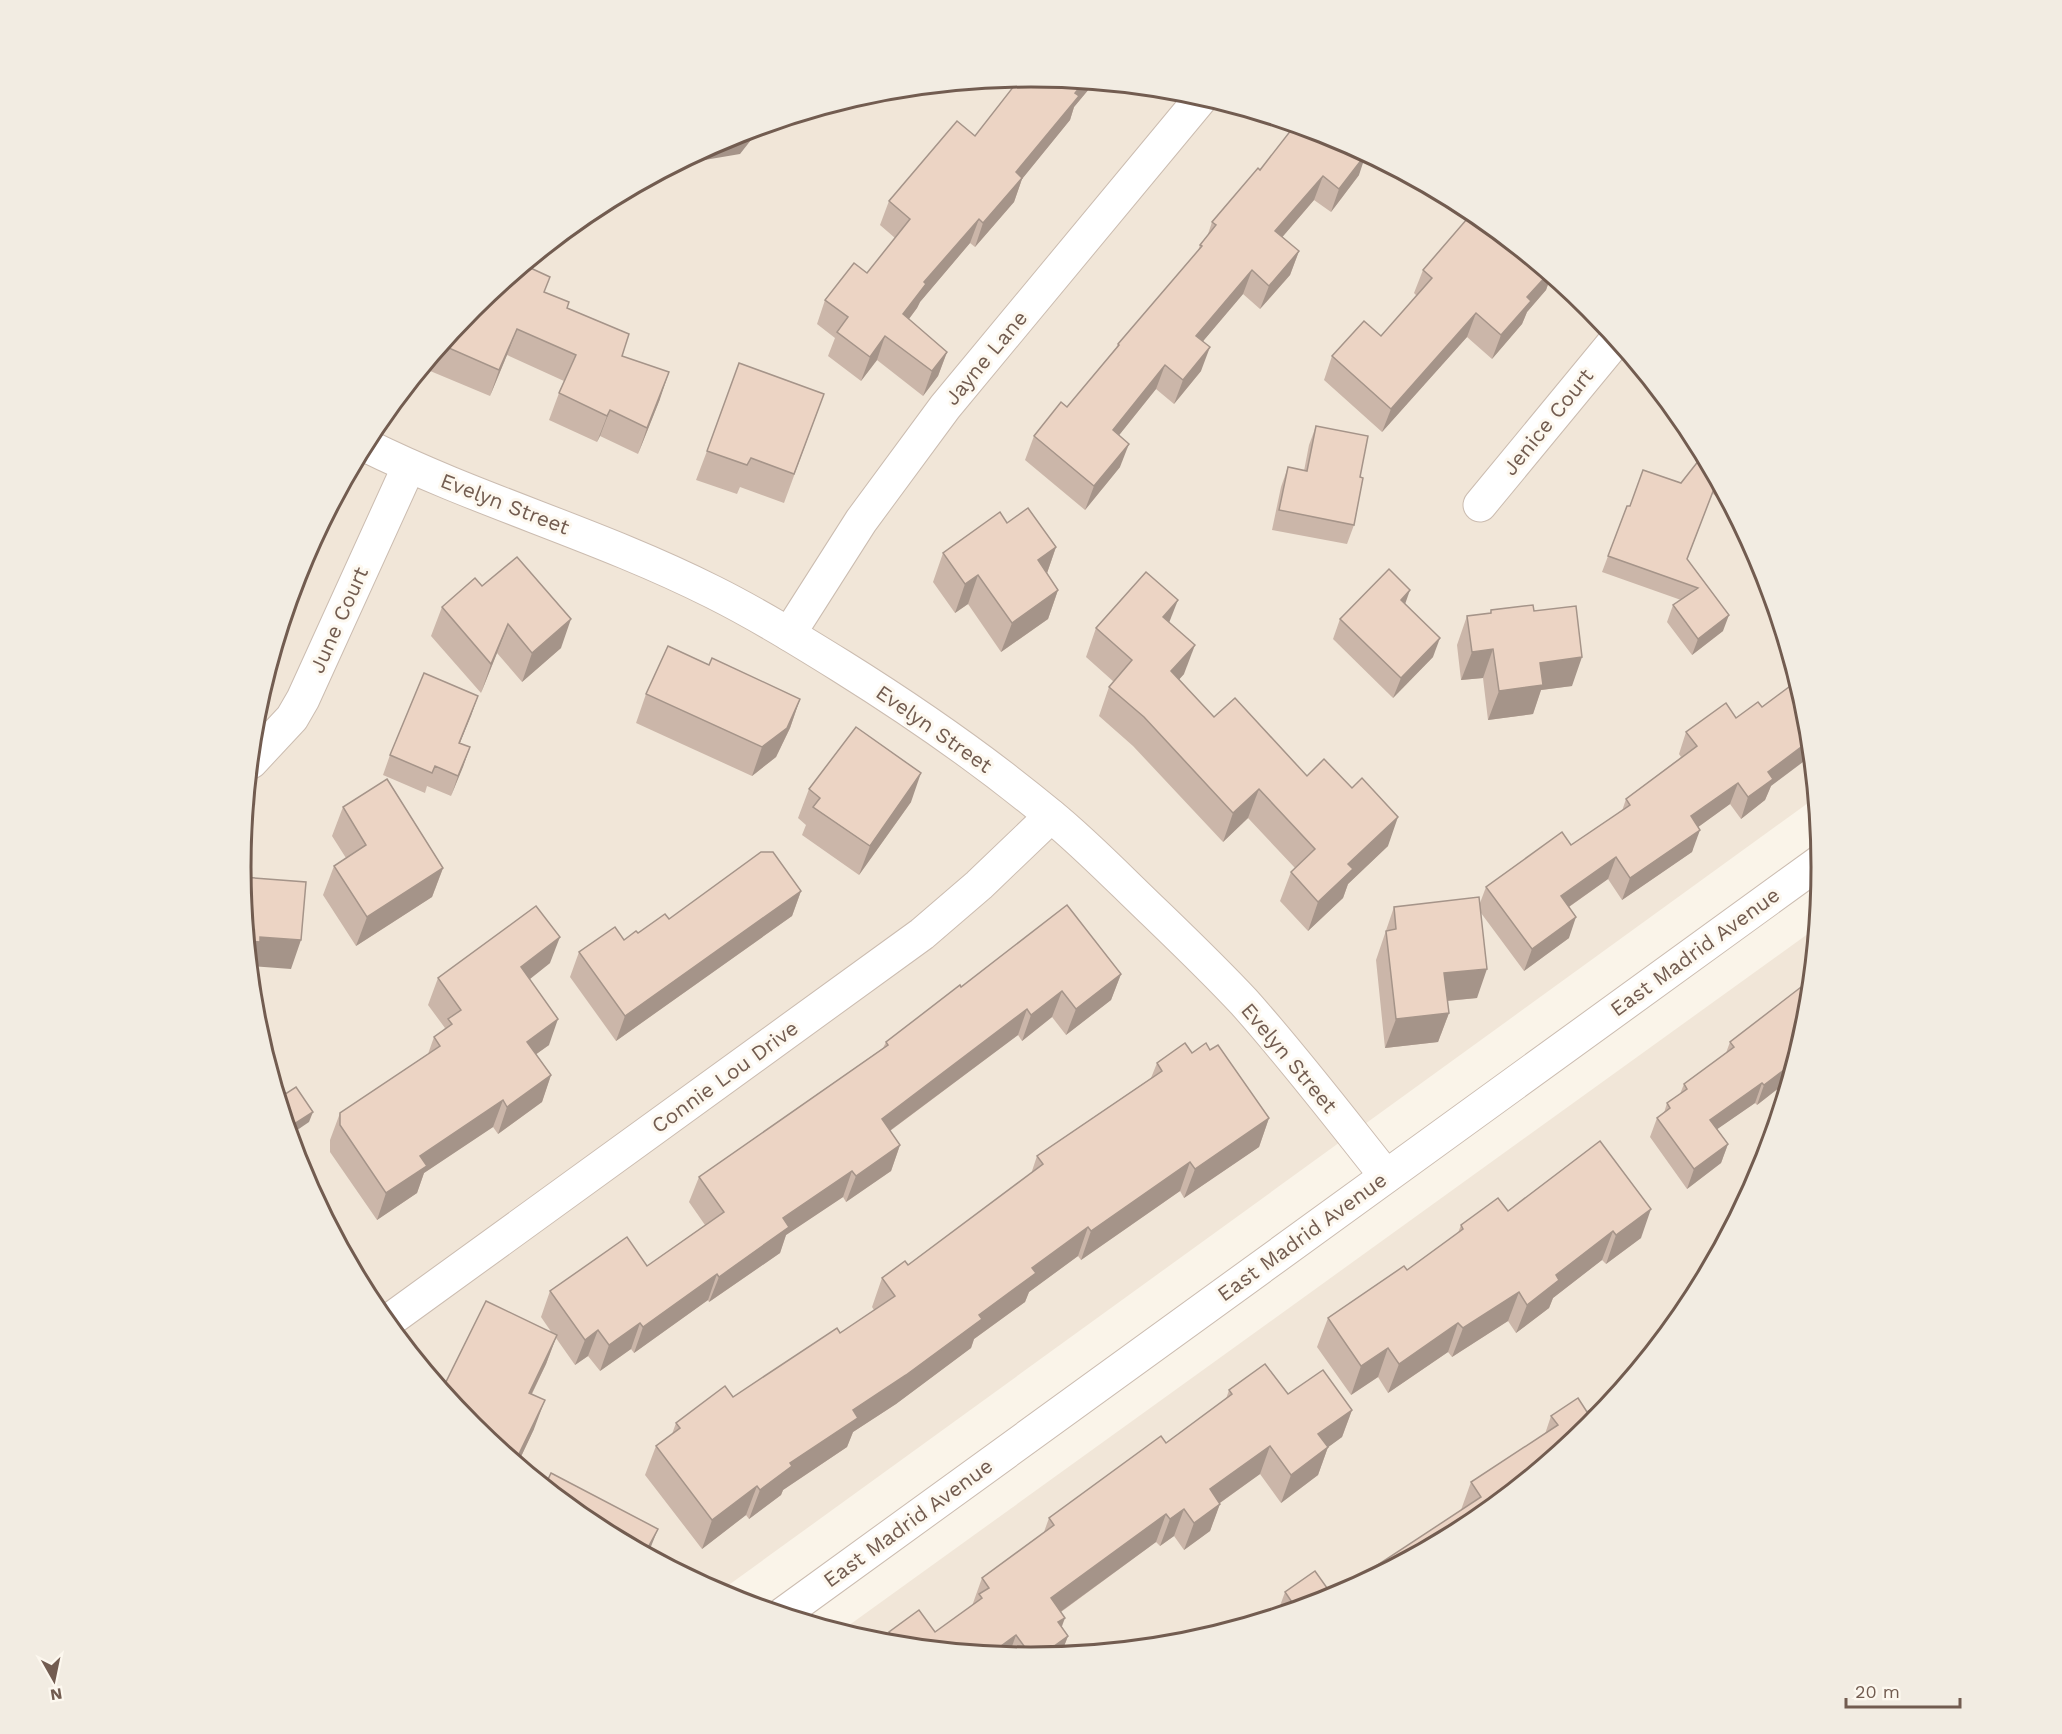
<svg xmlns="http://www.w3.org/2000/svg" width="2062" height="1734" font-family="'Work Sans',sans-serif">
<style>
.residential{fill:#f1e6d8}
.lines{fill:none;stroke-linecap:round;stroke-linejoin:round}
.minor-casing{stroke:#cbbcb0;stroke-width:35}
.tertiary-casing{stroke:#cbbcb0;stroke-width:35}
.minor{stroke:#fff;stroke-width:33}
.tertiary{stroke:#fff;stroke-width:33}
.wall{fill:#cbb6a9}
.shaded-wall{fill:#a59489}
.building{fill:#ecd4c4;stroke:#a59489;stroke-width:1.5}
.labels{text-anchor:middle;stroke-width:6;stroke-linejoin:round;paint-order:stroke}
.street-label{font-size:21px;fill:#725c50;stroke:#fdf8ef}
.rim{fill:none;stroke:#725c50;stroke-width:3}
</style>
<rect width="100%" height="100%" fill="#faf4e9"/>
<g class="residential">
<path d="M1031,77L1186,92L1334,137L1470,210L1590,308L1688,428L1761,565L1806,713L1815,798L719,1592L592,1524L472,1426L374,1306L301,1169L256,1021L241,867L256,712L301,564L374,428L472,308L592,210L729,137L877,92Z"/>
<path d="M1816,928L1806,1022L1761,1170L1688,1306L1590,1426L1333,1597L1185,1642L1031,1657L876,1642L841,1631Z"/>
</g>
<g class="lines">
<g class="minor-casing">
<g id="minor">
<path d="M365,445C478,501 600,535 713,592C757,614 799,640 841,666C913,711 984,760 1050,815C1088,846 1122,882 1158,916C1187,944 1216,972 1244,1002C1294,1058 1339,1117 1386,1176"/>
<path d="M1480,505L1616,340"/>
<path d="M789,634L861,521L945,407L1202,97"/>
<path d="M251,762L292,718L303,699L409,466"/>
<path d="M387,1322L922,934L979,885L1051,816"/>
</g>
</g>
<g class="tertiary-casing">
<path id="tertiary" d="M783,1614L1821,861"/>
</g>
<use href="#minor" class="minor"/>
<use href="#tertiary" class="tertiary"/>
</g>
<g class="wall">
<path d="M1031,76L1094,83L1074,107L1070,120L1022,179L1014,202L975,247L970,243L920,302L917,308L909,319L947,352L938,376L923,396L877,360L861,381L828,356L835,338L817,324L825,300L867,273L895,238L880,225L889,201L975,136Z"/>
<path d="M827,107L818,117L811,112Z"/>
<path d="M1260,170L1359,175L1331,212L1314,200L1282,237L1299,251L1290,275L1260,309L1243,294L1203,341L1201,371L1174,404L1156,389L1119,435L1120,467L1085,510L1025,460L1034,436L1067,407L1116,348L1118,344L1198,251L1200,245L1207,237L1212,222Z"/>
<path d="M1473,212L1551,276L1546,290L1527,312L1522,324L1492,359L1467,337L1382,432L1324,380L1332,356L1381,336L1417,296L1414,293L1423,270Z"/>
<path d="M544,292L567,308L622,356L660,399L638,454L600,436L597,442L549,420L559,393L564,381L507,355L490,396L423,368L472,308Z"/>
<path d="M824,394L784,503L740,487L737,494L696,480L707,451Z"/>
<path d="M1316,426L1360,477L1354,525L1347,544L1272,530L1281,487L1288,467L1304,471L1309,445Z"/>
<path d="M1703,455L1727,501L1725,504L1712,493L1687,560L1723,631L1692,655L1667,622L1673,605L1681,600L1602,572L1627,506H1629L1681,483Z"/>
<path d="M1007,523L1056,547L1047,573L1058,590L1048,619L1001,652L968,604L955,613L933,582L943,553Z"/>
<path d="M482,586L561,648L522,682L497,653L481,693L431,636L442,607Z"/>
<path d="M1405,604L1433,657L1393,698L1333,639L1340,619Z"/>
<path d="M1491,610L1534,611L1572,686L1541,690L1533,714L1488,720L1483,678L1461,680L1457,645L1467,616L1490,613Z"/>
<path d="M1169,622L1184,674L1179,679L1214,717L1307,776L1388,846L1348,884L1343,898L1308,931L1280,901L1291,872L1295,868L1248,818L1223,842L1133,746L1099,716L1109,687L1114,682L1086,657L1096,628Z"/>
<path d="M709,665L800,699L790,728L776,757L752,776L636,723L646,694Z"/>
<path d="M478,696L460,743L470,747L451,796L427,786L425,793L383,775L390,755Z"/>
<path d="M1686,732L1771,786L1765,800L1741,819L1730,804L1698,827L1692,852L1622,900L1608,879L1569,907V938L1524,971L1481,913L1477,998L1447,1001L1449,1013L1438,1042L1385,1048L1376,960L1394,907L1480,903L1486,887L1571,845L1622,811L1626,799L1681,757L1679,754Z"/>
<path d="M809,789L911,802L859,875L802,835L806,825L798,818Z"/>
<path d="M343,807L443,868L432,897L356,946L323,895L334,866L346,858L332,836Z"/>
<path d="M801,891L792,916L616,1041L570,977L579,952L624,940L669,919Z"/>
<path d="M550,963L530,979L549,1045L536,1054L551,1075L542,1102L498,1134L493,1127L424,1173L417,1193L377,1220L330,1152V1140L340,1113L428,1054L434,1037L444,1030L445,1028L428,1005L438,978Z"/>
<path d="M1121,974L1111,1000L1066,1035L1052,1017L1022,1041L1018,1035L890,1131L900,1145L891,1171L846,1202L843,1197L786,1235L780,1253L709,1302L708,1300L634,1353L631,1349L600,1371L588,1356L575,1365L556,1338L546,1364L532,1394L534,1429L518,1463L472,1426L552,1333L541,1317L550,1291L647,1266L705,1225L689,1202L699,1177L883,1048L886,1042L961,987Z"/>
<path d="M1806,1022L1781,1089L1780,1087L1757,1105L1755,1103L1717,1129L1728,1144L1721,1163L1687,1189L1650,1137L1657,1118L1664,1113L1667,1103L1680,1094L1684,1084L1726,1053L1730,1042Z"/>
<path d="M1210,1050L1269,1118L1259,1147L1184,1198L1180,1191L1081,1260L1078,1256L1029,1292L1025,1302L974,1339L971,1348L896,1404L853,1432L847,1447L783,1490L781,1495L749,1519L746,1515L702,1549L645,1475L656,1446L672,1434L676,1423L733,1397L840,1333L874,1310L872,1307L882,1278L908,1265L1031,1174L1037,1156L1151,1078L1157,1063L1192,1053Z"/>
<path d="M1600,1141L1641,1238L1606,1264L1602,1260L1553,1298L1549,1308L1516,1333L1508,1321L1452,1357L1448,1352L1388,1393L1378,1377L1351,1395L1317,1347L1328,1318L1407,1270L1458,1233L1461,1225L1508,1211Z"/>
<path d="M1229,1390L1288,1394L1352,1410L1342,1437L1328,1447L1318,1475L1281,1503L1260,1474L1220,1503L1210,1531L1184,1550L1174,1536L1160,1546L1156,1542L1061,1612L1062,1627L1068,1636L1061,1654L1031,1658L884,1643L889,1632H935L972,1606L982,1578L1044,1532L1049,1518L1166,1443L1226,1399Z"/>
<path d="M1587,1412L1590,1426L1333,1597L1277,1614L1285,1592L1332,1595L1461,1510L1471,1482L1545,1434L1551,1416Z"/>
</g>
<g class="shaded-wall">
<path d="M1084,82L1094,83L1074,107L1070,120L1022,179L1014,202L975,247L983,223L1016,172Z"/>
<path d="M827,107L818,117L821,109Z"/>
<path d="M762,126L740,154L675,165L729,137Z"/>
<path d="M1366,154L1359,175L1331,212L1339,189Z"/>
<path d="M1323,176L1314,200L1267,255L1275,231Z"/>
<path d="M979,219L970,243L920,302L917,308L894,339L903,314L924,282Z"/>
<path d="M1299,251L1290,275L1260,309L1269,286Z"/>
<path d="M1252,270L1243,294L1188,359L1196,336Z"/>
<path d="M1548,274L1551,276L1546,290L1527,312L1522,324L1492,359L1501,335L1527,297Z"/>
<path d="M1476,313L1467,337L1382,432L1391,409Z"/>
<path d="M517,329L507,355L490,396L499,370Z"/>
<path d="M885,336L877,360L861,381L870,357Z"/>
<path d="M1210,347L1201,371L1174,404L1183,380Z"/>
<path d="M947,352L938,376L923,396L932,371Z"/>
<path d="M1165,365L1156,389L1104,454L1113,430Z"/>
<path d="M669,372L660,399L638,454L647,428Z"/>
<path d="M610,410L600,436L597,442L607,416Z"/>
<path d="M1129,444L1120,467L1085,510L1094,486Z"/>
<path d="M1056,547L1046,576L1038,560Z"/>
<path d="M978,575L968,604L955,613L965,584Z"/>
<path d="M1058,590L1048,619L1001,652L1012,623Z"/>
<path d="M1410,590L1403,610L1401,600Z"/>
<path d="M1178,600L1167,628L1163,617Z"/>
<path d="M1729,615L1723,631L1692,655L1698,639Z"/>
<path d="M571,619L561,648L522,682L532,653Z"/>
<path d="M508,624L497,653L481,693L491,664Z"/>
<path d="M1440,638L1433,657L1393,698L1401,678Z"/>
<path d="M1195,645L1184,674L1161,700L1171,671Z"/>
<path d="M1493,649L1483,678L1461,680L1472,652Z"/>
<path d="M1582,657L1572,686L1541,690L1533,714L1488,720L1499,691L1540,663Z"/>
<path d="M478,696L471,716L452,762L459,743Z"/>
<path d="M800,699L790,728L776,757L752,776L762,747Z"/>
<path d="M1809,741L1811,756L1771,786L1765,800L1741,819L1748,797L1768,772Z"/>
<path d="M470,747L463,767L451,796L458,776Z"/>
<path d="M921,773L911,802L859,875L870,846Z"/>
<path d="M1738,783L1730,804L1683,838L1691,816Z"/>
<path d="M1259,789L1248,818L1223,842L1233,813Z"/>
<path d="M1398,817L1388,846L1348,884L1343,898L1308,931L1318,902L1348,864Z"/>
<path d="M1700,830L1692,852L1622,900L1630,878Z"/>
<path d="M1616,857L1608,879L1553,918L1561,896Z"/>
<path d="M443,868L432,897L356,946L367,917Z"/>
<path d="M801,891L792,916L616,1041L625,1016Z"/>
<path d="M1576,917L1569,938L1524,971L1532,949Z"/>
<path d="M260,937L301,940L291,969L251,966L250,967L248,941Z"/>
<path d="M560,937L550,963L511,994L521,967Z"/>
<path d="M1487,969L1477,998L1434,1002L1444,973Z"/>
<path d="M1121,974L1111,1000L1066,1035L1076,1009Z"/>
<path d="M1062,991L1052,1017L1022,1041L1031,1015Z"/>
<path d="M1027,1009L1018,1035L872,1144L882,1119Z"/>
<path d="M1449,1013L1438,1042L1385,1048L1396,1019Z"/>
<path d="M558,1019L549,1045L517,1068L527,1042Z"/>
<path d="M1793,1066L1787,1084L1781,1089L1788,1070Z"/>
<path d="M1788,1067L1780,1087L1757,1105L1764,1085Z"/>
<path d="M551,1075L542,1102L498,1134L507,1107Z"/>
<path d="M1762,1083L1755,1103L1703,1139L1710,1120Z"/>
<path d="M503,1100L493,1127L424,1173L417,1193L377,1220L386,1193L420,1156Z"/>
<path d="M313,1112L309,1122L290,1135L288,1128Z"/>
<path d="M1269,1118L1259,1147L1184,1198L1195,1169Z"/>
<path d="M1728,1144L1721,1163L1687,1189L1694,1169Z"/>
<path d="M900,1145L891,1171L846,1202L856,1176Z"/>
<path d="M1190,1162L1180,1191L1081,1260L1091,1231Z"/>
<path d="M852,1171L843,1197L786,1235L780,1253L709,1302L719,1277L783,1218Z"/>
<path d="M1651,1209L1641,1238L1606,1264L1616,1235Z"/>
<path d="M1088,1227L1078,1256L1029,1292L1025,1302L974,1339L971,1348L896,1404L853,1432L847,1447L783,1490L781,1495L749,1519L760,1490L790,1463L853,1410L979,1315L1032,1268Z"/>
<path d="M1613,1231L1602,1260L1553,1298L1549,1308L1516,1333L1527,1305L1556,1275Z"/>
<path d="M717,1274L708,1300L634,1353L643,1327Z"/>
<path d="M1519,1292L1508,1321L1452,1357L1463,1328Z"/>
<path d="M640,1323L631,1349L600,1371L609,1345Z"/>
<path d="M1458,1323L1448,1352L1388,1393L1399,1364Z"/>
<path d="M598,1330L588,1356L575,1365L585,1340Z"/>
<path d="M557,1335L546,1364L518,1422L529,1393Z"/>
<path d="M1388,1348L1378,1377L1351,1395L1361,1366Z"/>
<path d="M545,1400L534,1429L518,1463L515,1461L516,1460Z"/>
<path d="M1352,1410L1342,1437L1308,1462L1318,1434Z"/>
<path d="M1270,1446L1260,1474L1200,1517L1210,1489Z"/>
<path d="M1328,1447L1318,1475L1281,1503L1291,1475Z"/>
<path d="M757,1486L746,1515L702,1549L712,1520Z"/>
<path d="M1220,1504L1210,1531L1184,1550L1194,1523Z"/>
<path d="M1184,1509L1174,1536L1160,1546L1170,1519Z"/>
<path d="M1166,1514L1156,1542L1041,1626L1051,1598Z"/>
<path d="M658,1529L648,1554L645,1553Z"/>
<path d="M1065,1618L1055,1645L1058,1622Z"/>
<path d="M1016,1635L1009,1655L990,1654Z"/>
<path d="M1068,1636L1061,1654L1039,1657Z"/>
</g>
<g class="building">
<path d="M1031,76L1084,82L1075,93L1079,96L1016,172L1022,178L983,223L979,219L924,282L926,284L903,314L947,352L932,371L885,336L870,357L837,332L848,317L825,300L854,263L867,273L910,219L889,201L957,121L975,136L1021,77Z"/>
<path d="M1295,125L1334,137L1366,154L1339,189L1323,176L1275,231L1299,251L1269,286L1252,270L1196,336L1210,347L1183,380L1165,365L1113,430L1129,444L1094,486L1034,436L1061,402L1067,407L1119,345L1118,344L1202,246L1200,245L1216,225L1212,222L1258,168L1260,170Z"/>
<path d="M1473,212L1548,274L1527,297L1531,301L1501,335L1476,313L1391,409L1332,356L1364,321L1381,336L1432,278L1423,270Z"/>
<path d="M524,265L550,277L544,292L569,302L567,308L629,334L622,356L669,372L647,428L610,410L607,416L559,393L576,355L517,329L499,370L442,345L472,308L507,280L509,281L510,277Z"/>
<path d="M739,363L824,394L794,474L751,458L747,465L707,451Z"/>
<path d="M1316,426L1368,436L1360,477L1363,478L1354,525L1279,510L1288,467L1307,471Z"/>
<path d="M1703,455L1717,481L1687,559L1729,615L1698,639L1673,605L1698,588L1608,556L1627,506H1630L1643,470L1681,483Z"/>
<path d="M1028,508L1056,547L1038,560L1058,590L1012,623L978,575L965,584L943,553L1000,512L1007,523Z"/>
<path d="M517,557L571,619L532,653L508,624L491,664L442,607L475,578L482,586Z"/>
<path d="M1389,569L1410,590L1401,600L1440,638L1401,678L1340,619Z"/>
<path d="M1146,572L1178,600L1163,617L1195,645L1171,671L1214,717L1235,698L1307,776L1324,759L1352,788L1362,778L1398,817L1348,864L1353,869L1318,902L1291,872L1315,849L1259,789L1233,813L1144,717L1109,687L1132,660L1096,628Z"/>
<path d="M1533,605L1534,611L1576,606L1582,657L1540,663L1543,685L1499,691L1493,649L1472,652L1467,616L1491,613V610Z"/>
<path d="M668,646L709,665L712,658L800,699L787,728L762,747L646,694Z"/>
<path d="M424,673L478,696L459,743L470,747L458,776L435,766L432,773L390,755Z"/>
<path d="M1797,681L1806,713L1809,741L1768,772L1773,779L1748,797L1738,783L1691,816L1700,830L1630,878L1616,857L1561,896L1576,917L1532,949L1486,887L1562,832L1571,845L1630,805L1626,799L1697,746L1686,732L1726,703L1736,718L1758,702L1762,707Z"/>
<path d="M856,727L921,773L870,846L813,807L820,798L809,789Z"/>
<path d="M387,779L443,868L367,917L334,866L366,845L343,807Z"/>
<path d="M761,852H773L801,891L625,1016L579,952L615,927L624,940L636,931L638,933L665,914L669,919Z"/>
<path d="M242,877L306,882L301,940L260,937V942L248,941Z"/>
<path d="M1479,897L1487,969L1444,973L1449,1013L1396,1019L1386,931L1396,929L1394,907Z"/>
<path d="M1067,905L1121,974L1076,1009L1062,991L1031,1015L1027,1009L882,1119L900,1145L856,1176L852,1171L783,1218L789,1227L719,1277L717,1274L643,1327L640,1323L609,1345L598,1330L585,1340L550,1291L627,1237L647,1266L724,1212L699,1177L888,1045L886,1042L960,985L961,987Z"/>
<path d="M536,906L560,937L521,967L558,1019L527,1042L551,1075L507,1107L503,1100L420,1156L427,1166L386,1193L340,1125V1113L440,1046L434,1037L452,1024L448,1019L461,1010L438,978Z"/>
<path d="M1805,984L1809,990L1806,1022L1793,1066L1788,1070V1067L1764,1085L1762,1083L1710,1120L1728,1144L1694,1169L1657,1118L1670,1108L1667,1103L1687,1089L1684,1084L1734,1047L1730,1042Z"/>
<path d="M1185,1043L1192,1053L1206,1043L1210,1050L1218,1045L1269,1118L1195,1169L1190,1162L1091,1231L1088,1227L1032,1268L1036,1273L979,1315L982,1319L906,1375L853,1410L858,1418L790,1463L792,1466L760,1490L757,1486L712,1520L656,1446L680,1428L676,1423L725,1386L733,1397L837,1328L840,1333L895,1296L882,1278L905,1261L908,1265L1043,1164L1037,1156L1162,1071L1157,1063Z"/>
<path d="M296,1087L313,1112L288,1128L279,1098Z"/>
<path d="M1600,1141L1651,1209L1616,1235L1613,1231L1556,1275L1559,1280L1527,1305L1519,1292L1463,1328L1458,1323L1399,1364L1388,1348L1361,1366L1328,1318L1404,1266L1407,1270L1463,1229L1461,1225L1498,1198L1508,1211Z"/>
<path d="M486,1301L557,1335L529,1393L545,1400L516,1460L511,1458L472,1426L442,1390Z"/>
<path d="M1265,1364L1288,1394L1323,1370L1352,1410L1318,1434L1328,1447L1291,1475L1270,1446L1210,1489L1220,1504L1194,1523L1184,1509L1170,1519L1166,1514L1051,1598L1065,1618L1058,1622L1068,1636L1039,1657H1032L1016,1635L990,1654L897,1644L889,1632L919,1610L935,1632L982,1598L979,1594L989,1588L982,1578L1054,1525L1049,1518L1161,1436L1166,1443L1232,1394L1229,1390Z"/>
<path d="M1578,1398L1587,1412L1607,1399L1609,1402L1590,1426L1470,1524L1333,1597L1294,1609L1296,1608L1285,1592L1315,1571L1332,1595L1481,1497L1471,1482L1558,1425L1551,1416Z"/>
<path d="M551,1473L658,1529L645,1553L592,1524L545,1486Z"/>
</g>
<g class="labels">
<g class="street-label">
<text transform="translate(986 358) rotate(-50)" y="7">Jayne Lane</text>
<text transform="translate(1548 422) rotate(-51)" y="7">Jenice Court</text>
<text transform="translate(505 504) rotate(21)" y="7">Evelyn Street</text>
<text transform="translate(339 620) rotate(-66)" y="7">June Court</text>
<text transform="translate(934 729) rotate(35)" y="7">Evelyn Street</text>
<text transform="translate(1695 952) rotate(-36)" y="7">East Madrid Avenue</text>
<text transform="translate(1289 1058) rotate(50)" y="7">Evelyn Street</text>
<text transform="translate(725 1077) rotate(-36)" y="7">Connie Lou Drive</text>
<text transform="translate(1302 1237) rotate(-36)" y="7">East Madrid Avenue</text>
<text transform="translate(908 1523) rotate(-36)" y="7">East Madrid Avenue</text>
</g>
</g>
<path d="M0 0H2062V1734H0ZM251 867a780 780 0 1 1 1560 0a780 780 0 1 1-1560 0Z" fill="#f2ece2" fill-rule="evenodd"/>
<path class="rim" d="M251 867a780 780 0 1 1 1560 0a780 780 0 1 1-1560 0Z"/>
<g transform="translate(54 1680) rotate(171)" stroke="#fdf8ef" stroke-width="4.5" paint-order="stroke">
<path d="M0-4.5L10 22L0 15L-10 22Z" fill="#725c50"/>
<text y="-9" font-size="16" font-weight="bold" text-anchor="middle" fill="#725c50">N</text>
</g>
<path d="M1846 1698v9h114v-9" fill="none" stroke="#725c50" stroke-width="3"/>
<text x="1855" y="1698" font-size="18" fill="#725c50" stroke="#fdf8ef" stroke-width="4.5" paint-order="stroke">20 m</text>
</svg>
